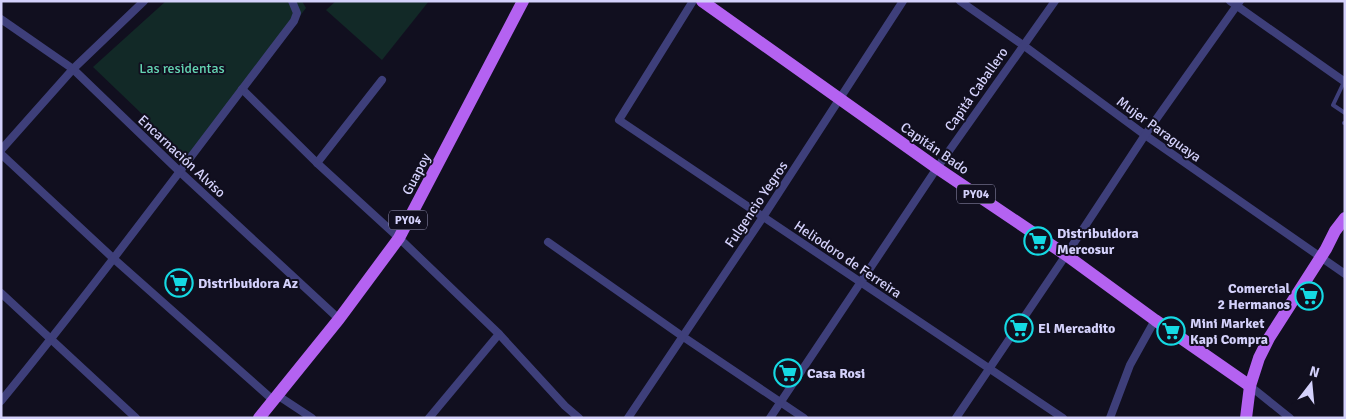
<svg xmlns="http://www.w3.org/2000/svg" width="1346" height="419" font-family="Signika,sans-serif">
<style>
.green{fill:#122927}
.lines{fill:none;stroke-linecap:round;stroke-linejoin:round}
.lane{stroke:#3e3f7a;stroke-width:4}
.street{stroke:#3e3f7a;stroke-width:8}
.primary{stroke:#b462f1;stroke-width:12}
.labels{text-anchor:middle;stroke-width:4;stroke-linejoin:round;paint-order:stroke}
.shield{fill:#110f1f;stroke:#9a97b9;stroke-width:1}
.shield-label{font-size:12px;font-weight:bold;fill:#d4d1fb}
.park-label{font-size:14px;fill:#64d4b2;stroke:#110f1f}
.street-label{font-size:14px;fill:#d4d1fb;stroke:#110f1f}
.poi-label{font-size:14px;font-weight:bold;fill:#d4d1fb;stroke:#110f1f;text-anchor:start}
</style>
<rect width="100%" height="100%" fill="#110f1f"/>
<g class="green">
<path d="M166,1H302L306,8L190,160L93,67Z"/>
<path d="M336,1H429L382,60L326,10Z"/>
</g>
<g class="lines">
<g class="lane">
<path d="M1344,82L1333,105L1345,113"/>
<path d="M1344,123H1345"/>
</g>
<g class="street">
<path d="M693,1L619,120L1063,418"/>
<path d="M960,1L1023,45L1145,135L1345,274"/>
<path d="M1230,1L1345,82"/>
<path d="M1,19L73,69L179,171L339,319"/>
<path d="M242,89L317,163L399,238L499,334L565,406L579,418"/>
<path d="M1,150L73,69L144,1"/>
<path d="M1,154L114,259L273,400"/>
<path d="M317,163L382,80"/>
<path d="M548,242L682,336L804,418"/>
<path d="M1,293L136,418"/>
<path d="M1250,386L1290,418"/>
<path d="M277,395L312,418"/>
<path d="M1,401C102,277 197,148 294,21L297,13L292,1"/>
<path d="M429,418L499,334"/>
<path d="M628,418L763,217L903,1"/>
<path d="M770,418L937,168L1055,1"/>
<path d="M956,418L1066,255L1145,135L1240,1"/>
<path d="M1110,418L1130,365L1155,320"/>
</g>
<g class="primary">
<path d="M702,1L937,168L1066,255L1155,320L1250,386"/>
<path d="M259,418L339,319L399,238L523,1"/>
<path d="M1246,418L1250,386L1259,358L1269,338L1326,249L1335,231L1345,218"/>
</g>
</g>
<defs>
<g id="supermarket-ring" transform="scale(1.4375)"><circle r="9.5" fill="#110f1f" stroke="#15d9e3" stroke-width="1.5"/><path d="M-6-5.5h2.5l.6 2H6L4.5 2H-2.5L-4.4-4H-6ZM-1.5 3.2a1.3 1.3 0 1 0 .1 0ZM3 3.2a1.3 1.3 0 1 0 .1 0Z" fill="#15d9e3"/></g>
</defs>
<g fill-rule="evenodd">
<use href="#supermarket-ring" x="1038" y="241"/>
<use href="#supermarket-ring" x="179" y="283"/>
<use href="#supermarket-ring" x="1309" y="296"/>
<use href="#supermarket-ring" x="1019" y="328"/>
<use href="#supermarket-ring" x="1171" y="331"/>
<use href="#supermarket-ring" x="788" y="373"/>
</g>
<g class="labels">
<g class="shield">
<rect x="957" y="184.5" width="38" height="19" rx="4"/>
<rect x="389" y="210.5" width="38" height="19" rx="4"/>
</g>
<g class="shield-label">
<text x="976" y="198">PY04</text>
<text x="408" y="224">PY04</text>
</g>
<g class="park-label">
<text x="182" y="73">Las residentas</text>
</g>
<g class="street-label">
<text transform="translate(976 89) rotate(-55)" y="5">Capitá Caballero</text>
<text transform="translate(1159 129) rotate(36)" y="5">Mujer Paraguaya</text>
<text transform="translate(935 148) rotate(35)" y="5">Capitán Bado</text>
<text transform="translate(182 156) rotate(43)" y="5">Encarnación Alviso</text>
<text transform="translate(416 174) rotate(-62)" y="5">Guapoy</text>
<text transform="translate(756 204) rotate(-56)" y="5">Fulgencio Yegros</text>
<text transform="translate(848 259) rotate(34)" y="5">Heliodoro de Ferreira</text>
</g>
<g class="poi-label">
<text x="1057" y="238">Distribuidora<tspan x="1057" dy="16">Mercosur</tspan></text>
<text x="198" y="288">Distribuidora Az</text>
<text x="1290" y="293" text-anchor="end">Comercial<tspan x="1290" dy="16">2 Hermanos</tspan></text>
<text x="1190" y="328">Mini Market<tspan x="1190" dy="16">Kapi Compra</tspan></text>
<text x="1038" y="333">El Mercadito</text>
<text x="807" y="378">Casa Rosi</text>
</g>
</g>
<rect width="1346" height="419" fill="none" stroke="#d4d1fb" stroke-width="5"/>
<g transform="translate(1311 384) rotate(16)" stroke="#110f1f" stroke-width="4" paint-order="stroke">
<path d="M0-4L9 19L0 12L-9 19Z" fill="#d4d1fb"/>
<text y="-8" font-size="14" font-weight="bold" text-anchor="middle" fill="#d4d1fb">N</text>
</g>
</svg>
